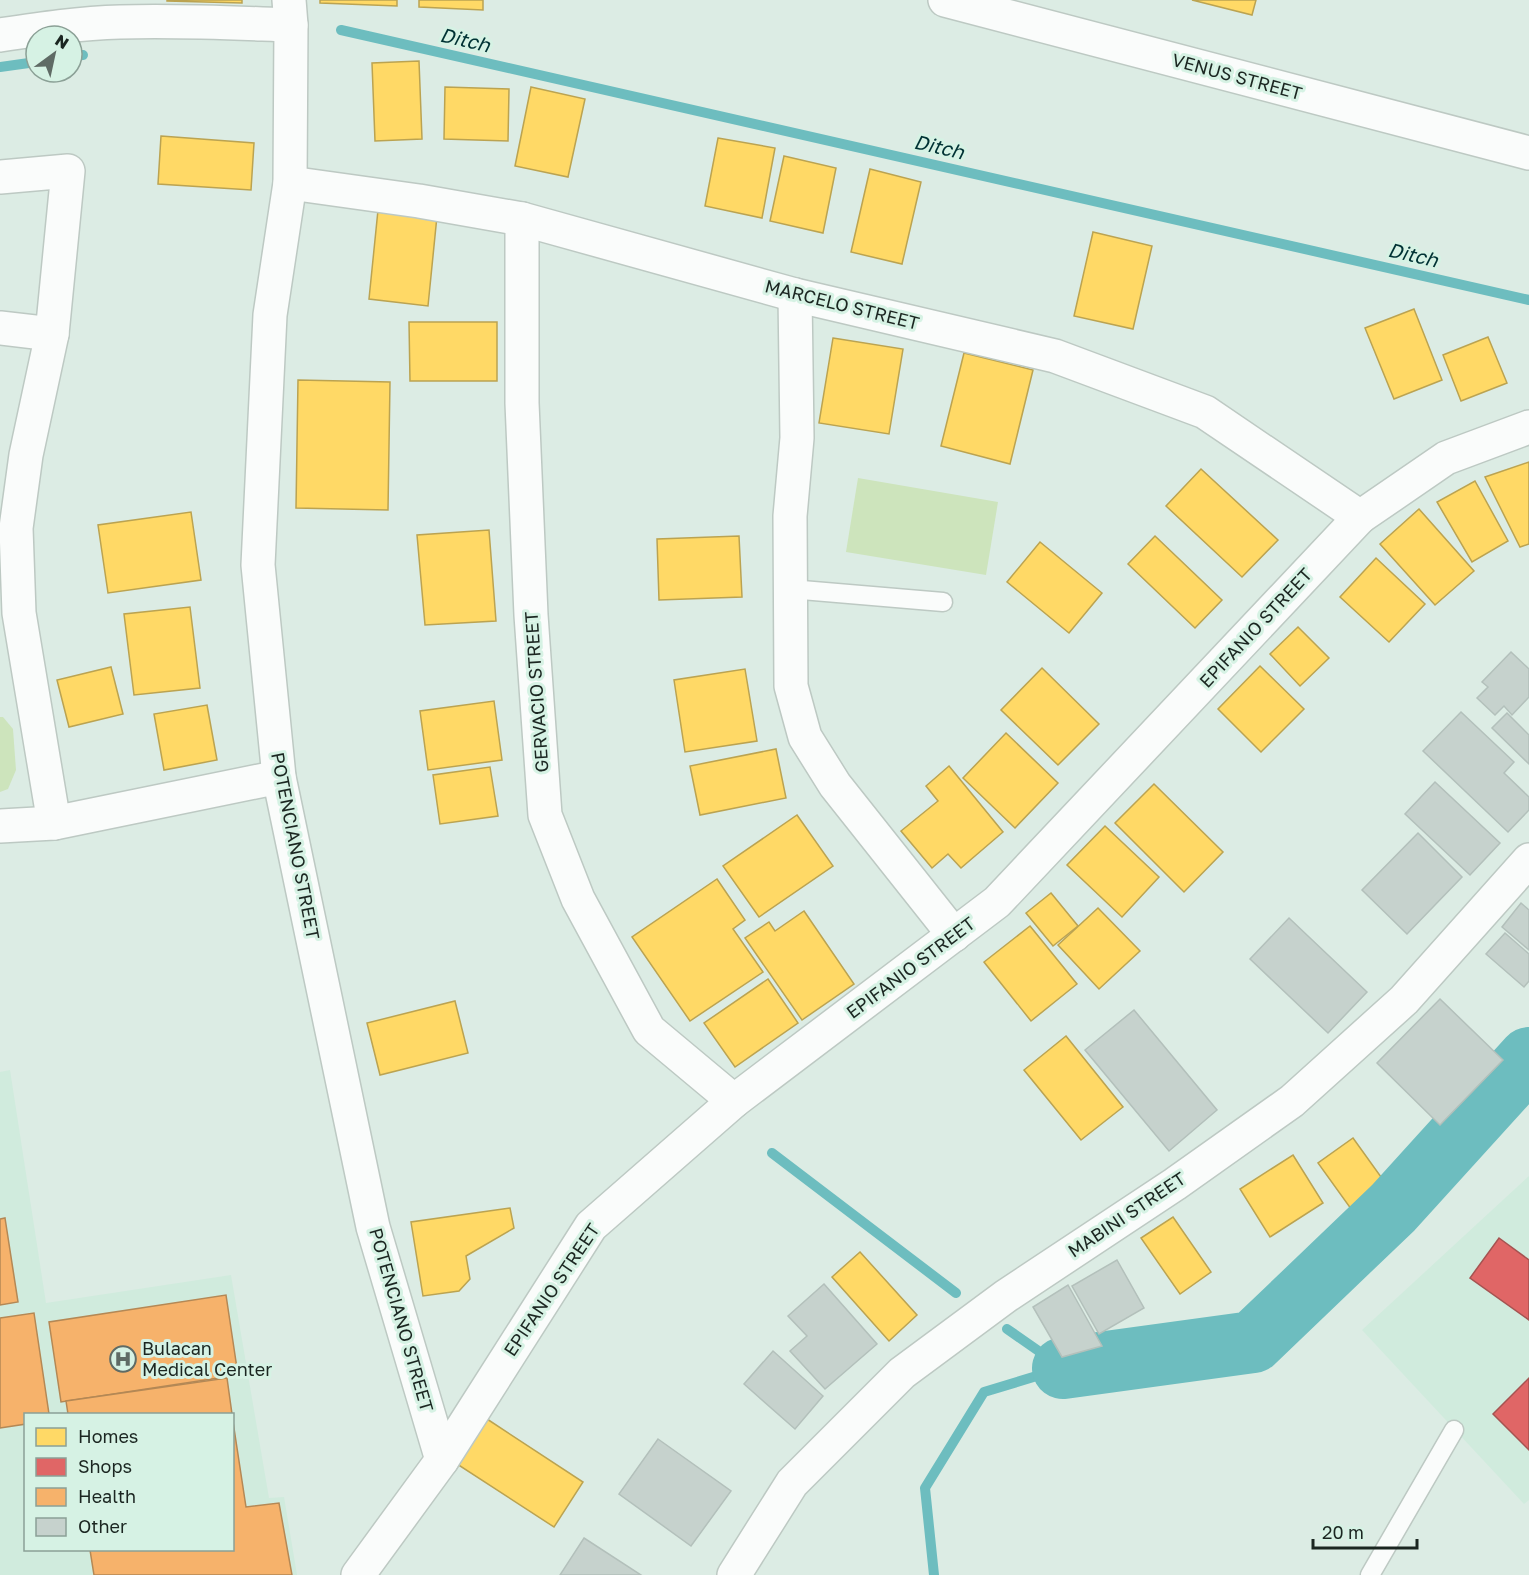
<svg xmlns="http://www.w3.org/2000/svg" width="1529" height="1575" font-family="'Golos Text',sans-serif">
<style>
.built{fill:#d0ebdd;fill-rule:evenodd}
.green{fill:#cde4bc}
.homes{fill:#ffd966;stroke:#bba351;stroke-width:1.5}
.shops{fill:#e06666;stroke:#a55351;stroke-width:1.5}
.health{fill:#f6b26b;stroke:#b48855;stroke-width:1.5}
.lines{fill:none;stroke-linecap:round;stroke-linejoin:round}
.stream{stroke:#6dbdbf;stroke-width:10}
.river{stroke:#6dbdbf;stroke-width:62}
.building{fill:#c6d2cd;stroke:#b3c0bb;stroke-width:1.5}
.lane-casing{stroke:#bdc9c3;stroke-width:21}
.street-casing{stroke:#bdc9c3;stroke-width:36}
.secondary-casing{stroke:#bdc9c3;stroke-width:36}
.lane{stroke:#fafcfb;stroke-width:18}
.street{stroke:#fafcfb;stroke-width:33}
.secondary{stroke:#fafcfb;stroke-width:33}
.labels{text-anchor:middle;stroke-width:6;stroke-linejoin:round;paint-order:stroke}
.street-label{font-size:18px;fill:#1b2621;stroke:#d6f2e4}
.poi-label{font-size:18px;fill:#1b2621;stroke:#d6f2e4;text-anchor:start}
.water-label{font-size:20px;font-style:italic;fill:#003234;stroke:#d6f2e4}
</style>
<rect width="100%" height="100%" fill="#dcece4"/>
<g class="built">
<path d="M10,1070L46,1303L231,1275L269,1498L284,1497L297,1575H0V1072ZM26,1414H232V1550H26Z"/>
<path d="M1529,1176V1500L1524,1504L1362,1330Z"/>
</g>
<g class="green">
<path d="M858,478L998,502L986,575L846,552Z"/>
<path d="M0,717H3L13,729L16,770L8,789L0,792Z"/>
</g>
<g class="homes">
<path d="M167,0H242V3L167,1Z"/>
<path d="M320,0H397V6L320,3Z"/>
<path d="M419,0H483V10L419,7Z"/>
<path d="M1192,0H1256L1252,15Z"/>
<path d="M419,61L422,139L375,141L372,63Z"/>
<path d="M445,87L509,89L508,141L444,139Z"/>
<path d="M531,87L585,99L568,177L515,166Z"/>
<path d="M161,136L254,143L251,190L158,184Z"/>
<path d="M718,138L775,148L762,218L705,206Z"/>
<path d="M784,156L836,168L823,233L770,221Z"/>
<path d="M870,169L921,182L902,264L851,252Z"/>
<path d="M378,210L437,216L428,306L369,299Z"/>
<path d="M1093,232L1152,246L1133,329L1074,316Z"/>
<path d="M1414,309L1442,380L1394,399L1365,328Z"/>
<path d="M409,322H497V381H410Z"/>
<path d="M1488,337L1507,383L1461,401L1443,355Z"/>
<path d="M833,338L903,349L889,434L819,423Z"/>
<path d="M964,353L1033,370L1010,464L941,446Z"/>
<path d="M298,380L390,382L388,510L296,508Z"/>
<path d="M1529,462V544L1520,547L1485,477Z"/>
<path d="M1201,469L1278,540L1242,577L1166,506Z"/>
<path d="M1475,481L1508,541L1472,562L1437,502Z"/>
<path d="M1419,509L1474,571L1435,605L1380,544Z"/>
<path d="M191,512L201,580L108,593L98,525Z"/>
<path d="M489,530L496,621L425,625L417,535Z"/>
<path d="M739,536L742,597L659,600L657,539Z"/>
<path d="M1155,536L1222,600L1195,628L1128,564Z"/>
<path d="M1040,542L1102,593L1069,633L1007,582Z"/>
<path d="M1376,558L1425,604L1389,642L1340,597Z"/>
<path d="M190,607L200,688L134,695L124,614Z"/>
<path d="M1298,627L1329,658L1300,686L1270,654Z"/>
<path d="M1260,666L1304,709L1261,752L1218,709Z"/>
<path d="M111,667L123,714L69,727L57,680Z"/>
<path d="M1042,668L1099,724L1058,765L1001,710Z"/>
<path d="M745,669L757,741L685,752L674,680Z"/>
<path d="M494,701L502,760L428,770L420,711Z"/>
<path d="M207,705L217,760L164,770L154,714Z"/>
<path d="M1006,733L1058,783L1015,828L963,778Z"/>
<path d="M776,749L786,798L700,815L690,766Z"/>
<path d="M949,766L1003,832L961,868L948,854L932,868L901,831L938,801L926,786Z"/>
<path d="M490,767L498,816L440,824L433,775Z"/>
<path d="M1154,784L1223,852L1184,892L1115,823Z"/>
<path d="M797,815L833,866L759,917L723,866Z"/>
<path d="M1105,826L1159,877L1122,917L1067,865Z"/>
<path d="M717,879L745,920L733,929L763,972L690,1021L632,937Z"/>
<path d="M1051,893L1078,926L1053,946L1026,913Z"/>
<path d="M1098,908L1140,951L1099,989L1058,945Z"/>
<path d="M804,911L854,984L802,1020L745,938L769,922L775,931Z"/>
<path d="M1030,926L1077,984L1031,1021L984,962Z"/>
<path d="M768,979L798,1023L735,1067L704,1023Z"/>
<path d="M455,1001L468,1053L380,1075L367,1023Z"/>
<path d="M1066,1036L1123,1107L1081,1140L1024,1070Z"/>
<path d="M1353,1138L1394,1195L1359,1220L1318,1163Z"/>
<path d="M1293,1155L1323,1203L1270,1237L1240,1189Z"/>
<path d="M510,1208L514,1228L466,1256L470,1279L459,1291L423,1296L411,1222Z"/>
<path d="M1173,1217L1211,1272L1180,1294L1141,1238Z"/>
<path d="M860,1252L917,1315L889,1341L832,1277Z"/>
<path d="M487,1419L583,1482L554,1527L457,1464Z"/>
</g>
<g class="shops">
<path d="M1499,1238L1529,1260V1320L1470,1278Z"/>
<path d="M1529,1378V1450L1493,1414Z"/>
</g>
<g class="health">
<path d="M5,1218L18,1302L0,1305V1219Z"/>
<path d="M226,1295L238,1375L61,1402L49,1322Z"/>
<path d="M34,1313L49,1414H26V1424L0,1428V1318Z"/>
<path d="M227,1378L232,1414H68L66,1401Z"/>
<path d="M232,1415L246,1507L279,1503L292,1575H94L90,1550H232Z"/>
</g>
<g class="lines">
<g class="stream">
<path d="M341,30L1529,300"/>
<path d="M72,56L83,55"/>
<path d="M0,67L36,62"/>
<path d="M772,1153L956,1293"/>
<path d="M1007,1329L1063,1368"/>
<path d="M934,1575L925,1488L984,1392L1063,1368"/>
</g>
<path class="river" d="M1063,1368L1253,1342L1393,1208L1529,1058"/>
</g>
<g class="building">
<path d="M1511,652L1529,669V697L1512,715L1504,706L1495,715L1477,698L1488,687L1482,682Z"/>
<path d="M1461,712L1514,762L1504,773L1529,797V810L1508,832L1423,751Z"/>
<path d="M1507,713L1529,735V764L1492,728Z"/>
<path d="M1435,782L1500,843L1470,875L1405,814Z"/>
<path d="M1418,833L1462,877L1407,934L1362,890Z"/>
<path d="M1521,903L1529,910V950L1502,927Z"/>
<path d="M1289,918L1367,992L1328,1033L1250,959Z"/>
<path d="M1505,933L1529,954V981L1524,987L1486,954Z"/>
<path d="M1440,999L1503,1060L1440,1125L1377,1063Z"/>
<path d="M1134,1010L1217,1110L1169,1151L1085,1050Z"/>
<path d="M1117,1260L1144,1308L1099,1334L1072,1286Z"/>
<path d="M824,1284L877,1344L825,1389L790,1351L807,1336L788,1316Z"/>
<path d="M1068,1285L1102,1346L1062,1357L1033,1307Z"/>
<path d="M773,1351L823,1396L795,1429L744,1384Z"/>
<path d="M658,1439L731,1491L691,1546L619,1494Z"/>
<path d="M584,1538L641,1575H560Z"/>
</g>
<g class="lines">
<g class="lane-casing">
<g id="lane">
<path d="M790,589L943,602"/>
<path d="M1370,1575L1454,1430"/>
</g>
</g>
<g class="street-casing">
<g id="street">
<path d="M289,0L291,25"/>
<path d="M945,0L1529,153"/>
<path d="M0,177L68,171L52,334L26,455L16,528L19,613L54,823"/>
<path d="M522,219V403L531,615L545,815L578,899L649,1030L734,1101"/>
<path d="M795,295L797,438L790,516L791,686L805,737L835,785L954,935"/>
<path d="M0,328L52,334"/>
<path d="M0,826L54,823L279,777"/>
<path d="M442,1460L591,1226L734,1101L997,902L1360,517"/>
</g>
</g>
<g class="secondary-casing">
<g id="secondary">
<path d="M0,35C40,29 80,23 120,22C177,20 234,23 291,25L290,183L270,315L258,565L279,777L373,1227L442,1460L358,1575"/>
<path d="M290,183L419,201L522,219L795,295L1055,356L1205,412L1360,517L1446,458L1529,427"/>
<path d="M734,1575L792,1483L902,1373L1006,1296L1175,1184L1292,1101L1404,1000L1529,860"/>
</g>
</g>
<use href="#lane" class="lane"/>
<use href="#street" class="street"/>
<use href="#secondary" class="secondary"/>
</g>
<defs>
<g id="hospital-ring" transform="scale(1.35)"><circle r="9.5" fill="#d6f2e4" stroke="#5f6b65" stroke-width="1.5"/><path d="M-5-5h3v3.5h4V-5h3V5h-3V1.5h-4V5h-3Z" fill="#5f6b65"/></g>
</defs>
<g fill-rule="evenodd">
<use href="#hospital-ring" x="123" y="1359"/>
</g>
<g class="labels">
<g class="street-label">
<text transform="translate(1237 77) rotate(15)" y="6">VENUS STREET</text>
<text transform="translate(842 305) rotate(14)" y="6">MARCELO STREET</text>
<text transform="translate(1256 628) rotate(-47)" y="6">EPIFANIO STREET</text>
<text transform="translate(537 692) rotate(-94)" y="6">GERVACIO STREET</text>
<text transform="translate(295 846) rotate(79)" y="6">POTENCIANO STREET</text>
<text transform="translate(911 968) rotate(-37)" y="6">EPIFANIO STREET</text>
<text transform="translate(1127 1215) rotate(-34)" y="6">MABINI STREET</text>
<text transform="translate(552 1290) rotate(-56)" y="6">EPIFANIO STREET</text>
<text transform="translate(401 1320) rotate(74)" y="6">POTENCIANO STREET</text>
</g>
<g class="poi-label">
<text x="142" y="1355">Bulacan<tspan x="142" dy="21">Medical Center</tspan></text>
</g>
<g class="water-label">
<text transform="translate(465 40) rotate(13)" y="7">Ditch</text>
<text transform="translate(939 147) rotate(13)" y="7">Ditch</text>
<text transform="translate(1413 255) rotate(13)" y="7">Ditch</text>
</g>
</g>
<rect x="24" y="1413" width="210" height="138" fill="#d6f2e4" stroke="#8ba096" stroke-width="1.5"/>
<rect x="36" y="1428" width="30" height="18" fill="#ffd966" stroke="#8ba096" stroke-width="1.5"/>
<text x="78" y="1443" font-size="18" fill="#1b2621">Homes</text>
<rect x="36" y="1458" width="30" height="18" fill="#e06666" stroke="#8ba096" stroke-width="1.5"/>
<text x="78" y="1473" font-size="18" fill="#1b2621">Shops</text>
<rect x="36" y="1488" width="30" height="18" fill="#f6b26b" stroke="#8ba096" stroke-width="1.5"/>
<text x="78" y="1503" font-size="18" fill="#1b2621">Health</text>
<rect x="36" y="1518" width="30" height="18" fill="#c6d2cd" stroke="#8ba096" stroke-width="1.5"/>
<text x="78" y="1533" font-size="18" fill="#1b2621">Other</text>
<g transform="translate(54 54) rotate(33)"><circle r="28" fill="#d6f2e4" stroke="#8ba096" stroke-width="1.5"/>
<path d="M0-4.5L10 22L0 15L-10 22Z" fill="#5f6b65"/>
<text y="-9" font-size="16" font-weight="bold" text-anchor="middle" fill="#1b2621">N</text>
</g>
<path d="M1313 1539v9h104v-9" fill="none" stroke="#1b2621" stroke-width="3"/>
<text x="1322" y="1539" font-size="18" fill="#1b2621" stroke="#d6f2e4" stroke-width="4.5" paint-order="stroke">20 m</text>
</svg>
